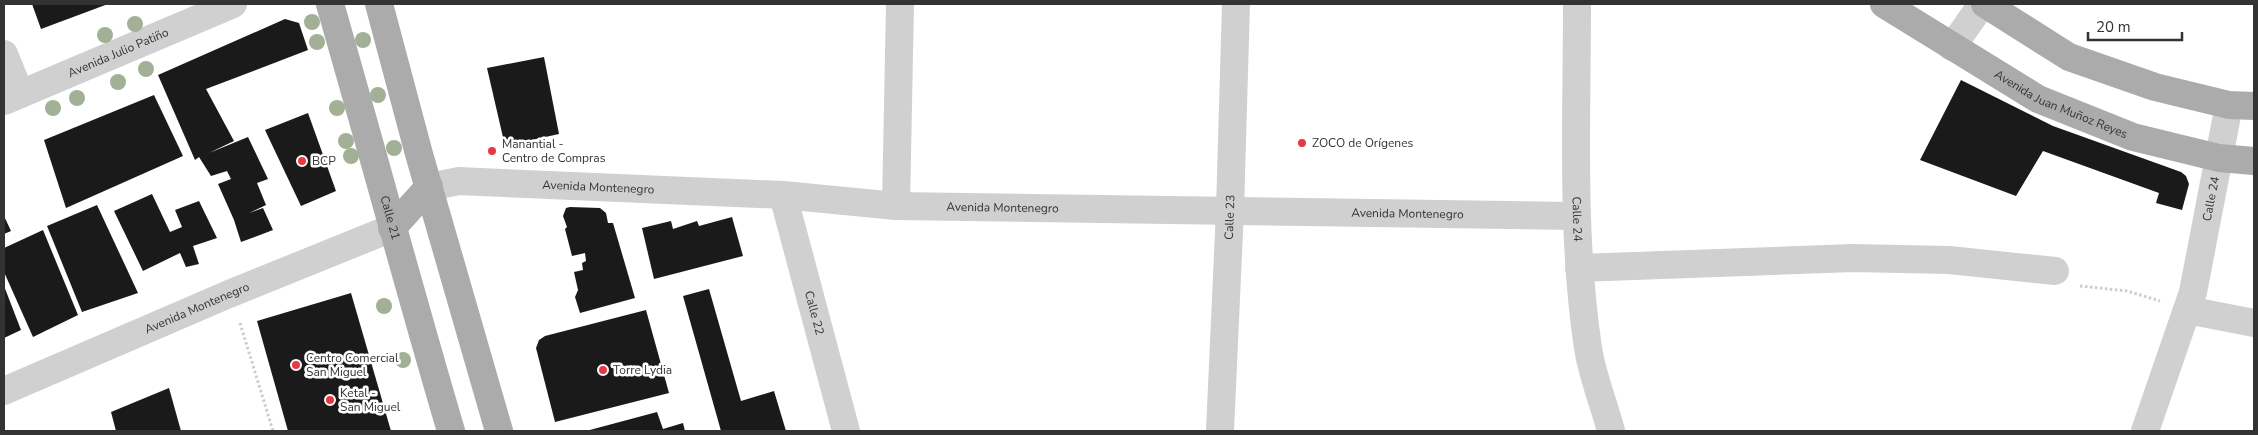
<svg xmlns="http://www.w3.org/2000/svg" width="2258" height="435" font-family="'Nunito Sans',sans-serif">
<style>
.building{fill:#1a1a1a}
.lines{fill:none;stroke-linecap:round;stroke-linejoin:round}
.path{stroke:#cdcdcd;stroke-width:3;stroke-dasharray:2.5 2.5;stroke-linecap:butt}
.minor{stroke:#d0d0d0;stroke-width:28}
.major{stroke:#ababab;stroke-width:28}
.tree{fill:#a2b095}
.poi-dot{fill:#e63946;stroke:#fff;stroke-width:2}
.labels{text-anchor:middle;stroke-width:5;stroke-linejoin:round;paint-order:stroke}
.street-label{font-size:12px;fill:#333;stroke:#fff}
.poi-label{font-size:12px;fill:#333;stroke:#fff;text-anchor:start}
</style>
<rect width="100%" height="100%" fill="#fff"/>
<g class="building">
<path d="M32,4H108L41,29Z"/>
<path d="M285,19L299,23L308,50L206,89L234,141L209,153L248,137L268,179L257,183L266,205L249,213L263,208L273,230L241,242L234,220L218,184L231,179L227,171L211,176L199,157L195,160L158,75Z"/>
<path d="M544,57L559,134L505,146L487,68Z"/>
<path d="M1961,80L2053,126L2181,172L2186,176L2189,184L2182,210L2156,203L2159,193L2043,151L2016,196L1920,160Z"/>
<path d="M154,95L183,156L66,208L44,140Z"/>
<path d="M308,113L336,191L301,206L265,130Z"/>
<path d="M152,194L170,232L182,227L175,210L199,201L217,238L193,246L199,264L186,267L180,253L143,271L114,211Z"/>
<path d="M97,205L138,293L82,312L47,226Z"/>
<path d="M570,207L600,208L606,213L608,223H613L635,298L580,313L575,297L578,290L574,272L583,270L582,263L586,261L585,253L572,256L565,229L567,227L563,216L566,208Z"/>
<path d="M4,216L11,231L4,234Z"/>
<path d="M732,217L743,256L654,279L642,228L671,221L673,229L697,221L699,226Z"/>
<path d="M43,230L78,315L33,337L4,272V248Z"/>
<path d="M4,286L21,330L4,338Z"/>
<path d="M709,289L741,401L774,391L786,431H721L683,296Z"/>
<path d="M351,293L391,431H288L257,321Z"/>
<path d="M646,310L669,393L555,422L536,348L539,340L545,336Z"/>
<path d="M169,388L181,431H116L111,412Z"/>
<path d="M657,412L663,429L683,423L685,431H586Z"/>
</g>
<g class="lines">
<g class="path">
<path d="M2080,286L2127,291L2160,301"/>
<path d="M240,323L273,431"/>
</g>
<g class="minor">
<path id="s1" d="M1577,4C1577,118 1571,234 1588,348C1592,375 1604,404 1611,431"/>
<path d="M1952,47L1982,4"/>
<path d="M4,54L20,94"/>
<path id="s2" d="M4,101L233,4"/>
<path id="s3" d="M429,187L459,181L480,182L783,195L896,206L1576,216"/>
<path id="s4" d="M783,195L846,431"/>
<path d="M896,206L900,4"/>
<path d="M1579,268L1853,258L1949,260L2055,271"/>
<path d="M2187,310L2254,323"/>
<path id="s5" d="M4,391L229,294L392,228"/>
<path id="s6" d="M1220,431L1230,210L1236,4"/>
<path id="s7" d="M2145,431L2193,292L2229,105"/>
</g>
<g class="major">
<path id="s8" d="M330,4C371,146 409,289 451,431"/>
<path d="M379,4L419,154L499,431"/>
<path id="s9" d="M1884,4L2038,99L2133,137L2219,158L2254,161"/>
<path d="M1985,4L2069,57L2155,87L2229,105L2254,106"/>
<path d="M392,228L429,187"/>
</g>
</g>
<g class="tree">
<circle cx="312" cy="22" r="8"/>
<circle cx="135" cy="24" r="8"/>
<circle cx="105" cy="35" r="8"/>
<circle cx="363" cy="40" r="8"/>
<circle cx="317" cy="42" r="8"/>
<circle cx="146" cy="69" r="8"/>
<circle cx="118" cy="82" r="8"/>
<circle cx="378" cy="95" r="8"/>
<circle cx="77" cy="98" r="8"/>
<circle cx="53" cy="108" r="8"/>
<circle cx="337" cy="108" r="8"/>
<circle cx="346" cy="141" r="8"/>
<circle cx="394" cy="148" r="8"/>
<circle cx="351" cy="156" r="8"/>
<circle cx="384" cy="306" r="8"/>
<circle cx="403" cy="360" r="8"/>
</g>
<g class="poi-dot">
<circle cx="1302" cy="143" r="5"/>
<circle cx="492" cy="151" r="5"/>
<circle cx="302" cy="161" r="5"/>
<circle cx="296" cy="365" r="5"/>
<circle cx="603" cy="370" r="5"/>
<circle cx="330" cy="400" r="5"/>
</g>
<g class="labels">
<g class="street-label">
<text dy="4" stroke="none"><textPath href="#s2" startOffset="124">Avenida Julio Patiño</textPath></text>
<text dy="4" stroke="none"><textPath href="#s9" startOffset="204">Avenida Juan Muñoz Reyes</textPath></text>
<text dy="4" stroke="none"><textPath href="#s3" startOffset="170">Avenida Montenegro</textPath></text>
<text dy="4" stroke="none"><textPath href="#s7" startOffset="242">Calle 24</textPath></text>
<text dy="4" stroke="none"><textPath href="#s3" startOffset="575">Avenida Montenegro</textPath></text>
<text dy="4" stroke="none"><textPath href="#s3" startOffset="980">Avenida Montenegro</textPath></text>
<text dy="4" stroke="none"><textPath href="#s8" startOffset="222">Calle 21</textPath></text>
<text dy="4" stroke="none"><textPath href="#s6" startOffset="214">Calle 23</textPath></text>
<text dy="4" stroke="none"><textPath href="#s1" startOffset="215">Calle 24</textPath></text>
<text dy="4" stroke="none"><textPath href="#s5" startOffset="210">Avenida Montenegro</textPath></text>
<text dy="4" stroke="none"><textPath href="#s4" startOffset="122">Calle 22</textPath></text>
</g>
<g class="poi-label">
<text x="1312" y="147">ZOCO de Orígenes</text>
<text x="502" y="148">Manantial -<tspan x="502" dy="14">Centro de Compras</tspan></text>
<text x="312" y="165">BCP</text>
<text x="306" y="362">Centro Comercial<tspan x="306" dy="14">San Miguel</tspan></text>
<text x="613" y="374">Torre Lydia</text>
<text x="340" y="397">Ketal -<tspan x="340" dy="14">San Miguel</tspan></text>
</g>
</g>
<rect width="2258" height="435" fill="none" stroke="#333333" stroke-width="10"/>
<path d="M2088 32v8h94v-8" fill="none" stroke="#333333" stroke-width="2.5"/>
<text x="2096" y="32" font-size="15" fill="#333333" stroke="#ffffff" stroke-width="4" paint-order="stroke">20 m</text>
</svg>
